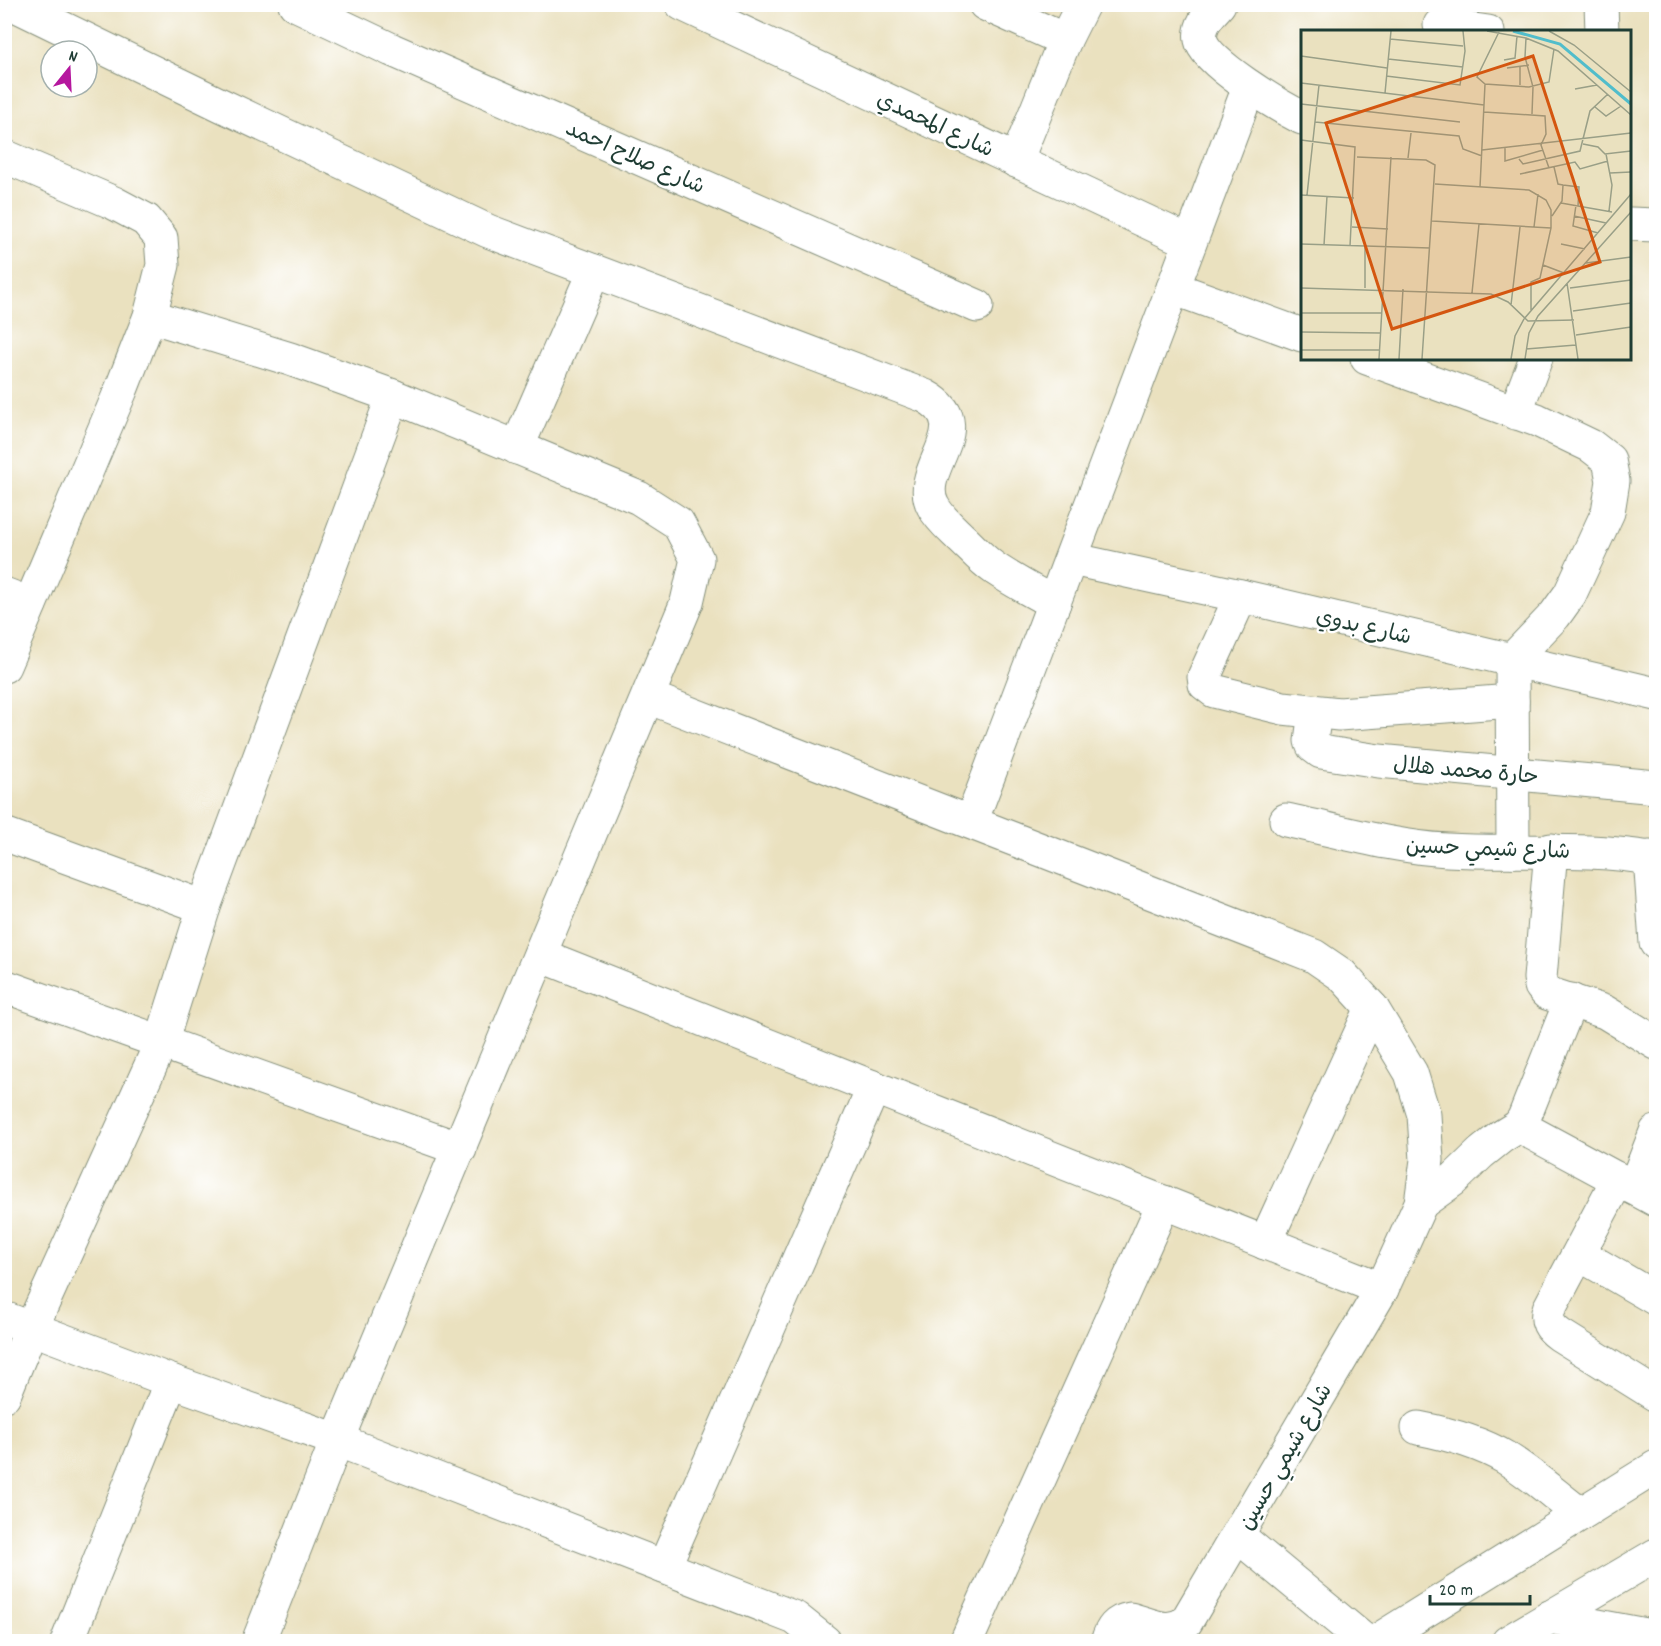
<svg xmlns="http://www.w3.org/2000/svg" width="1661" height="1646" font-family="Dekko,'Playpen Sans Arabic',sans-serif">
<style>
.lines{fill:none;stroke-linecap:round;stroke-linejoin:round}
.minor-casing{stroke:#848f7a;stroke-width:35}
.minor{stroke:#fff;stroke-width:33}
.labels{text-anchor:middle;stroke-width:4.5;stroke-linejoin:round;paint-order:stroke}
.street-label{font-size:22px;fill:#1f3d34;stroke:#fff}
.inset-river{fill:none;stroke:#51bdcb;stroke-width:3}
.inset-road{fill:none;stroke:#999f87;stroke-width:1.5}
.view{fill:#d45610;fill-opacity:0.15;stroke:#d45610;stroke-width:3}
.inset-edge{fill:none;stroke:#1f3d34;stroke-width:3}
</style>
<rect width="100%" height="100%" fill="#fff"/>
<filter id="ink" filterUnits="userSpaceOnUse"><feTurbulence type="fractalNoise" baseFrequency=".0167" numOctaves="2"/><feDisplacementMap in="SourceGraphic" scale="12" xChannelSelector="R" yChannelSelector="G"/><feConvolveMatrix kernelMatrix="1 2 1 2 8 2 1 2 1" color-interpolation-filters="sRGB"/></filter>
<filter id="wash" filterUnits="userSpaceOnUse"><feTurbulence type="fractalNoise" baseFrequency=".008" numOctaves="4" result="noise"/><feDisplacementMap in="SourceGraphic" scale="24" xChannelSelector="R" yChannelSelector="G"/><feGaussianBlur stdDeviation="1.35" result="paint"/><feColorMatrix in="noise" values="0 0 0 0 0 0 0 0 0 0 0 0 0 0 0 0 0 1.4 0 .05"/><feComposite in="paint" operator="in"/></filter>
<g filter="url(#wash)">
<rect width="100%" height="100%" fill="#eae1bf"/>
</g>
<g filter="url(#ink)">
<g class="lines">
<g class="minor-casing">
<g id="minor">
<path d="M13,4L221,105L488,231L925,396C981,426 913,469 933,506C939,518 951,528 960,537C971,547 982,560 994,568C1013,581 1034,592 1054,603"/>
<path d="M295,4L392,50L977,306"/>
<path d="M682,4L1190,242"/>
<path d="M985,4L1065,40L1083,4"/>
<path d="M1219,4C1210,14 1198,25 1201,40C1205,63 1281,107 1302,118"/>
<path d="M1601,4L1602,32"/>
<path d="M1440,25L1488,32"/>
<path d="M4,156L114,203L146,220L161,238L163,265L150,316L121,390L4,666"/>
<path d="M1016,161L1065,40"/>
<path d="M1630,224L1656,225"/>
<path d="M1173,288L1302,335"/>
<path d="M150,316L290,359L393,396L639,498L678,523L697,559L687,602L337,1440L258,1642"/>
<path d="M1367,358L1537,420L1591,446L1609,460L1613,481L1608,512L1570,594L1555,615L1512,660L1513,851"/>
<path d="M1515,413L1536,358"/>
<path d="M517,448L594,271"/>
<path d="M1071,559L1241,596L1656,694"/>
<path d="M4,594L30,604"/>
<path d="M1241,596L1204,677L1205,684L1214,691L1283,708L1339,714L1512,701"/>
<path d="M648,697L1314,956L1342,975L1372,1008L1411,1073L1424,1115L1427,1160L1421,1203L1382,1289L1186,1622C1167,1636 1151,1624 1130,1619C1116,1621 1111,1629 1107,1642"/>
<path d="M1315,712L1311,741L1313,746L1321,752L1379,761L1656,787"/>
<path d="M1286,820C1339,831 1393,847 1447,850C1517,854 1587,846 1656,859"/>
<path d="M971,822L1249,87"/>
<path d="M4,834L204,907"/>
<path d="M1551,850L1540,978L1541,986L1547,993L1605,1012L1656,1043"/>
<path d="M1650,857L1656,943"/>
<path d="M540,955L1382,1289"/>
<path d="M4,986L460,1149"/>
<path d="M1519,1126L1656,1200"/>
<path d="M1618,1179L1549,1309C1545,1320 1550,1328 1560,1335L1656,1395"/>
<path d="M1634,1188L1656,1132"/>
<path d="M1421,1203L1453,1180L1481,1153L1501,1137L1519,1126L1524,1118L1571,1000"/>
<path d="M1265,1243L1372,1008"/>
<path d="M1579,1254L1656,1299"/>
<path d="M4,1318L171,1381L337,1440L795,1618L825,1642"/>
<path d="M4,1395L32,1327L161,1043L204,907L393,396"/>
<path d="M1418,1428C1449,1434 1479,1442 1506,1458C1532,1474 1556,1496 1580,1514"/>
<path d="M1238,1536L1366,1642"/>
<path d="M664,1567L874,1087"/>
<path d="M1550,1617L1656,1637"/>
<path d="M67,1642L171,1381"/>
<path d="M966,1642L1164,1202"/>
<path d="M1375,1642L1656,1467"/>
<path d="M1508,1642L1656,1555"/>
</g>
</g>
<use href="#minor" class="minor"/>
</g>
</g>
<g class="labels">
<g class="street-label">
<text transform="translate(936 123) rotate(25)" y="8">شارع المحمدي</text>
<text transform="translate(636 156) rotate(24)" y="8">شارع صلاح احمد</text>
<text transform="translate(1364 625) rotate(13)" y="8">شارع بدوي</text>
<text transform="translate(1466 769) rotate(5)" y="8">حارة محمد هلال</text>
<text transform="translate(1488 847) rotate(2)" y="8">شارع شيمي حسين</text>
<text transform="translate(1284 1456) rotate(-60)" y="8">شارع شيمي حسين</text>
</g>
</g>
<g transform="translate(1301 30)">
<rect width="330" height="330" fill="#eae1bf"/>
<path class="inset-river" d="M212,1L259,14L330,74"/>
<path class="inset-road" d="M186,1L225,8L257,21L330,85M248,1L273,15L330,62M198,2L176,47L184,54L228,57L248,52L253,19M225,8L224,27L232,57L231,84M89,9L162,16M0,26L86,38M87,29L162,37M203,30L214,28L216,6M219,36V55M206,38L228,35M85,46L159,55L164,21L162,1M0,53L183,75M274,59L296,55M84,63L90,1M0,74L159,92M294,77L305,86L320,76M183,82L244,86L245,104L240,115L248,138M14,92L158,106L162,119L181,126M0,110L54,117L49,216M282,114L297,117L304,124L330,121M204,118V131L242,120M181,120L330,103M305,124L311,155L308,181M56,127L125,130L134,135L121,329M107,128L110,103M218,129L222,134L279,121L289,81L307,64M253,137L257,154L262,155M309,143L330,142M219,144L274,132L279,139L307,131M134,154L228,160L245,170L250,180V198L239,248L230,252V280M262,155L278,157L277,176M179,157L184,54M0,165L53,168M6,165L18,55M260,173L311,182M275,175L272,196L297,203M251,186L261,171L262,155M273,186L305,193M131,191L250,198M51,197L87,199M233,197L237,164M0,214L129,218M260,214L284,219M23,215L26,166M64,217V258M285,233L330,227M242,235L263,243M266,253L277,329M0,258L190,264L207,272L227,291L273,290M269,258L330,250M171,263L178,194M210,275L219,197M272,281L330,273M0,283H81M0,302L79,303M275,305L330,297M225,319L275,315M1,320H78M78,329L90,127M98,329L102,259M210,329L214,306L223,289L330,164M224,329L228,303L237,286L330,182"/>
<path class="view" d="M232,26L299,232L91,299L25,93Z"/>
<rect width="330" height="330" class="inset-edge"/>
</g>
<rect width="1661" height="1646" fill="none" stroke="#fff" stroke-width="24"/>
<g transform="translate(69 69) rotate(18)"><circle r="28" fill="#ffffff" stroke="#a5b1ae" stroke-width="1.5"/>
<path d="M0-4.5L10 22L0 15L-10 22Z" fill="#b5179e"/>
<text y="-9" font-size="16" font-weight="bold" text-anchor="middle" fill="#1f3d34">N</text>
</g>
<path d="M1430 1595v9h100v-9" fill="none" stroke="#1f3d34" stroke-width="3"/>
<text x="1439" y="1595" font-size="18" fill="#1f3d34" stroke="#ffffff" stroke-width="4.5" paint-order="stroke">20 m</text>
</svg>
